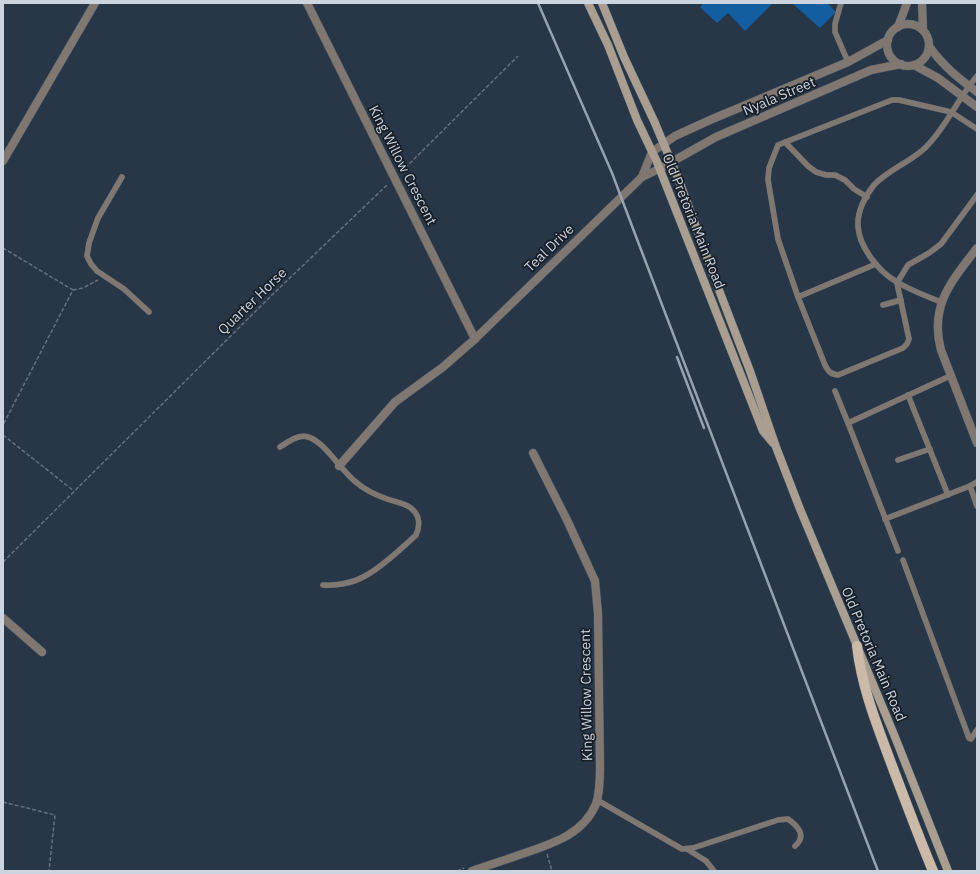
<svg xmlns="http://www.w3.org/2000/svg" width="980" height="874" font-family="'IBM Plex Sans',sans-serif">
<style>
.building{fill:#135ea1}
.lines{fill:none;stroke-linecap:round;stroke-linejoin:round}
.service-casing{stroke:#455363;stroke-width:6}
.minor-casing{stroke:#455363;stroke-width:9}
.secondary-casing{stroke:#455363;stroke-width:9}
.primary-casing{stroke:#455363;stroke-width:11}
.path{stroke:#63707f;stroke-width:1.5;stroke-dasharray:4 2;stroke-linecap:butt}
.service{stroke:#807870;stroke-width:5.5}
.minor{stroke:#807870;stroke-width:8}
.secondary{stroke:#aa9e90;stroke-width:8}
.primary{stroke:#cbbaa8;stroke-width:10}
.rail{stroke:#97a2af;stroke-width:2.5}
.labels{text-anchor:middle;stroke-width:3.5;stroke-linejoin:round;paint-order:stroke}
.street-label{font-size:14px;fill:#cbd4df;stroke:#171e26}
</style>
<rect width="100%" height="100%" fill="#273748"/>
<g class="building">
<path d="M704,3H773L745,31L728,13L717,23L700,7Z"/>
<path d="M792,3H827L836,12L820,28Z"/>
</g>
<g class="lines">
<g class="service-casing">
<g id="service">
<path d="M841,3L835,24V32L848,62"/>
<path d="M977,129L951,112L899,100H892L778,145L769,168L768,180L778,239L798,297L825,365C828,371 830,374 838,375L903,348L907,344L909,339L897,283L908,265L929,253L941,244L977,195"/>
<path d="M785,142L808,166L816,172L826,175H835L845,180L854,189L867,197"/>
<path d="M122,177L98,218L89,243L87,256L91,264L97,271L124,289L149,312"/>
<path d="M798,297L876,264"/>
<path d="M941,302C926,296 910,290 897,282C879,272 859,247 858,226C857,212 865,196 874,185C889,169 911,162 926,147C947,126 958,98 977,76"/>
<path d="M883,305L901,300"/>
<path d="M835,391L848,423L950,376"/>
<path d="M908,395L948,495"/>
<path d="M848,423L898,551"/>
<path d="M280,447C288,442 298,434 308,437C324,441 342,472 357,483C365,490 376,495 387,499C395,502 406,503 412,509C420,516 420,526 416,535C402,548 382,567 365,576C353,583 336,586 323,585"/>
<path d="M898,460L930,449"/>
<path d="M970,486L977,506"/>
<path d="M885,519L970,486L977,482"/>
<path d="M903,560L969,738L971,739L977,730"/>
<path d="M597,800L682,849L693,848L778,820L788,819C798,826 807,836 795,846"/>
<path d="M687,849L706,861L714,871"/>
</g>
</g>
<g class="minor-casing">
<g id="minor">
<path d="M307,3L475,339"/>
<path d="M922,3L923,30"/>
<circle cx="908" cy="45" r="21"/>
<path d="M898,27L907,3"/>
<path d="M929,46C942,65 958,78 977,92"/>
<path d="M914,65L938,78L977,107"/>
<path d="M3,161L95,3"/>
<path d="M642,177L652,152L675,136L710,120L848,62L888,40"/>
<path d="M977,248C952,281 929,305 941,350L977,443"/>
<path d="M339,466L395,402L443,367L475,339L642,177L659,169L716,137L871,70L901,64"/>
<path d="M3,618L42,652"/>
<path d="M472,871C489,865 505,860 522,854C551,844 583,835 596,804C600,792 600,779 600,767L598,614L595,581L567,520L533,453"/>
</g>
</g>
<g class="secondary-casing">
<g id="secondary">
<path d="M588,3L608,45L637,120L657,162L763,431L773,443"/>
<path d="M602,3L624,57L655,123L680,183L719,290L750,371L776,447L800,509L895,737L948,871"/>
</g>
</g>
<g class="primary-casing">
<path id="primary" d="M857,646C862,690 879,730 894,771C907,805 919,838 933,871"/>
</g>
<g class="path">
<path d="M401,172L518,56"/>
<path d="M3,248L73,290L3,425"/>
<path d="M73,290L83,288L98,280"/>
<path d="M3,435L74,491"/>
<path d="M3,562L269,298L388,184"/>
<path d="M3,802L55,815L49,871"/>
<path d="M547,854L552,871"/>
<path d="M457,871L464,868"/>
</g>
<use href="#service" class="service"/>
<use href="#minor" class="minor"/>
<use href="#secondary" class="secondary"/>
<use href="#primary" class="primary"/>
<g class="rail">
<path d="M538,3L612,173L632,226L878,871"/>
<path d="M677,357L704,428"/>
</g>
</g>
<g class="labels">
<g class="street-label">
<text transform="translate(779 96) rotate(-23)" y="5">Nyala Street</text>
<text transform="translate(403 165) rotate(63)" y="5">King Willow Crescent</text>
<text transform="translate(694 221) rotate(68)" y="5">Old Pretoria Main Road</text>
<text transform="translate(549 248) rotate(-44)" y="5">Teal Drive</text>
<text transform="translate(252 301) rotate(-44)" y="5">Quarter Horse</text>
<text transform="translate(874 654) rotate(67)" y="5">Old Pretoria Main Road</text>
<text transform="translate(586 695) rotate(-91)" y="5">King Willow Crescent</text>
</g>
</g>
<rect width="980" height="874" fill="none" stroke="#cbd4df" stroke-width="8"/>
</svg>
